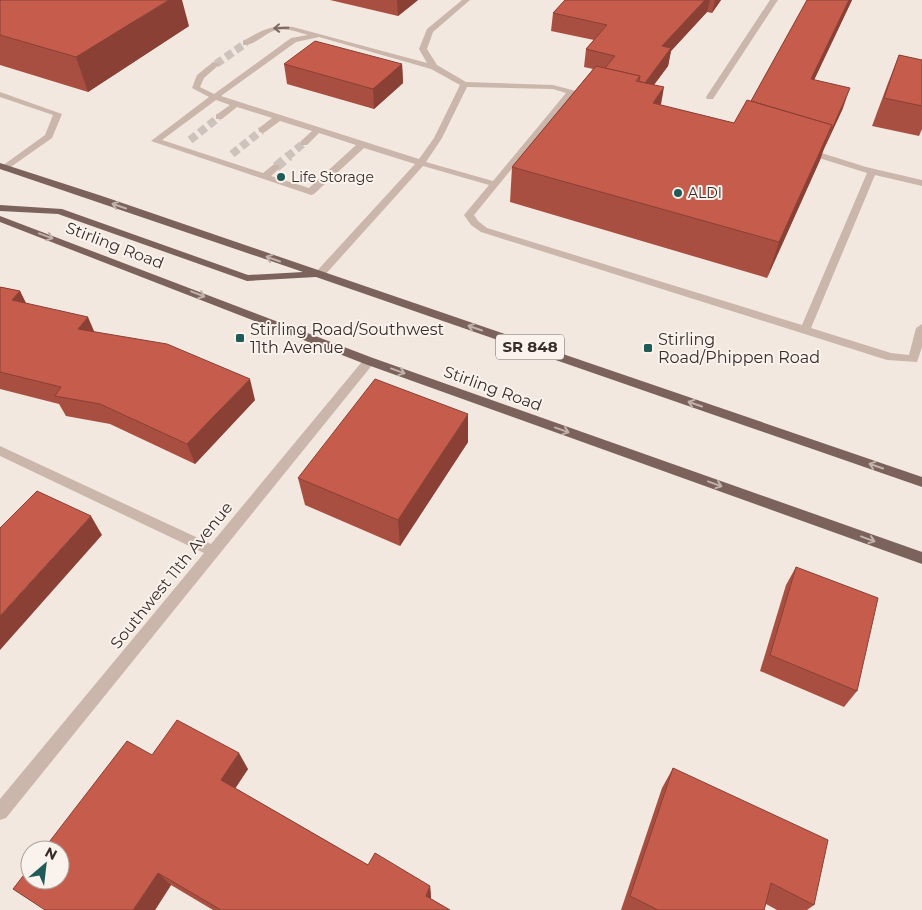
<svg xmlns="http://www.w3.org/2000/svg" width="922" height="910" font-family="Montserrat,sans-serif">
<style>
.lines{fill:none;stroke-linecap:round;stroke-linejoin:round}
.minor-tunnel-far1{stroke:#cec3bc;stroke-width:8;stroke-dasharray:8 4;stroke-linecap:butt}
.minor-tunnel{stroke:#cec3bc;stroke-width:10;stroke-dasharray:10 5;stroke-linecap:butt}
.minor{fill:#cbb6ab;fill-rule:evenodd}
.major{fill:#7b635c;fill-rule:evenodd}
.wall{fill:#a94f41}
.shaded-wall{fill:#8a4035}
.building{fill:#c55c4c;stroke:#8a4035}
.oneway{stroke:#7b6b64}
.oneway2{stroke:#c1b2ab}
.poi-dot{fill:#205b58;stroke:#faf2ec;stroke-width:2}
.labels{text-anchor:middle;stroke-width:4;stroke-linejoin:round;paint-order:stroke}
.far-poi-label{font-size:14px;fill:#392d2a;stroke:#faf2ec;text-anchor:start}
.shield{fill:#faf2ec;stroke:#736864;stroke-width:1}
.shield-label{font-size:15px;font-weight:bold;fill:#392d2a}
.street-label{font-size:16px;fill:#392d2a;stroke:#faf2ec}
.poi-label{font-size:16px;fill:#392d2a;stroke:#faf2ec;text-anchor:start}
</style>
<rect width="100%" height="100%" fill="#f3e8e0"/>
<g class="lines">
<g class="minor-tunnel-far1">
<path d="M216,64L246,43"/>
<path d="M190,140L219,117"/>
<path d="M232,154L262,130"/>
<path d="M287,157L304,143"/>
</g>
<path class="minor-tunnel" d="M276,167L289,156"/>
<g class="minor">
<path d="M462,0H470L433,32L427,49L437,65L466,82L553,85L595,96L591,98L573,94L474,215L478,221L487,228L802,325L867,173L803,153V149H809L866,167L922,180V186L875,175L811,328L891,353L909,355L916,328L922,324V347L917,362L887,360L481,232L471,225L464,215L489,185L423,166L323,277H315L314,275L315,273L415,164L364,148L314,194L311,195L151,141L209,97L192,88L197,75L213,62L220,64L204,78L200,87L214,94L291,38L308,35C298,32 287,28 276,30C265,33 254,46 243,45V41C260,31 273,24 293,27L427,63L419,49L427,29ZM319,37L431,69L460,85L434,138L419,159L221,96L296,42ZM467,87L553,89L566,93L493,181L426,162L442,138ZM216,100L230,105L216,115V119H222L237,107L272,118L259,128V132H265L280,121L312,131L301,141V145H307L319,133L356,145L309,188L271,176L279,169V165H273L263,173L162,140Z"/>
<path d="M770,0H778L713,99H707L706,97Z"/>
<path d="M0,92L62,114L52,138L5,171L0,168L2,166L45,135L53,115L0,97Z"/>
<path d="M369,357L375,361L373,364L6,818L0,820V799L204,553L0,456V446L211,544L365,358Z"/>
</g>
<g class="major">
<path d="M0,163L102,196L922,477V487L316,277L247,281L58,214L0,211V205L62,209L248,275L303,272L0,169Z"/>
<path d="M0,216L373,358L922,552V564L365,364L0,222Z"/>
</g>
</g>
<g class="wall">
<path d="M0,0L189,26L88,92L0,65Z"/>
<path d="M330,0H418L398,16Z"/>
<path d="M565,0H721L712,13L707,12L671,51L668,66L654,85L661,105L734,123L751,101L807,0H852L814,80L843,108L823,151L820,160L767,278L510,202L512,167L593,69L584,67L586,49L594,40L551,31L553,13Z"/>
<path d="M899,55L922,60V129L919,136L872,126L888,83Z"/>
<path d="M284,64H402L403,83L374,109L287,84Z"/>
<path d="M0,287L20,291L26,303L255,400L195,464L110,424L66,416L59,404L0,389Z"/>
<path d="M468,442L400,546L305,505L298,478Z"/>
<path d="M796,567L857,691L844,707L760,671L786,585Z"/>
<path d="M152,755L248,769L235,788L368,865L430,886L431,897V899L450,910H213L171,885L155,910Z"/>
<path d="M673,768L814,905L807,910H777L766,904L764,910H621L662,788Z"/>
</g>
<g class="shaded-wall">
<path d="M169,0H182L189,26L88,92L76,57Z"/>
<path d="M397,0H418L398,16Z"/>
<path d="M705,0H710L707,12L671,51L668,66L640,103L643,85L662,46Z"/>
<path d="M715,0H721L712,13Z"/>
<path d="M849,0H852L805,99L811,79Z"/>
<path d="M402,64L403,83L374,109L373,89Z"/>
<path d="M664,87L658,122L653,103Z"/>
<path d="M850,88L843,108L823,151L831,131Z"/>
<path d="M832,125L820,160L767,278L779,242Z"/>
<path d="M20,291L30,312L12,300Z"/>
<path d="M88,317L97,338L78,329Z"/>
<path d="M250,379L255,400L195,464L187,444Z"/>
<path d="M468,414V442L400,546L398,520Z"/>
<path d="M91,516L102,535L0,650V616Z"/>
<path d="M239,753L248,769L231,795L221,780Z"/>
<path d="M158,873L171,885L155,910H133Z"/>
<path d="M430,886L431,897L427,907L426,896Z"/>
</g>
<g class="building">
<path d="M0,0H169L76,57L0,35Z"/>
<path d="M565,0H705L662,46L671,48L645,83L639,81L640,76L605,68L615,56L586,49L607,25L553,13Z"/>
<path d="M807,0H849L811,79L850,88L831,131H830L832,125L751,101Z"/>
<path d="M315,41L402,64L373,89L284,64Z"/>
<path d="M899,55L922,60V106L884,98Z"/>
<path d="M596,66L640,76L636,81L664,87L653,103L734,123L747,100L832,125L779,242L512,167Z"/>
<path d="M0,287L20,291L12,300L88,317L78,329L167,344L250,379L187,444L100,404L55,396L61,387L0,372Z"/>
<path d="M375,379L468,414L398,520L298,478Z"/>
<path d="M37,491L91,516L0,616V528Z"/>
<path d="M796,567L878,598L857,691L770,655Z"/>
<path d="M177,720L239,753L221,780L368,865L375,853L430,886L426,896L450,910H221L158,873L133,910H45L13,889L30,867V880H60V850H43L127,741L152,755Z"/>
<path d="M673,768L828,840L814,905L771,883L764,910H658L630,896Z"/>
</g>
<defs><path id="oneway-shaft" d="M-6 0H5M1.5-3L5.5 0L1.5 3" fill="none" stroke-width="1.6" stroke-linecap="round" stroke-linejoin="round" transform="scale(1.25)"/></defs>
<use class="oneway" href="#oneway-shaft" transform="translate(281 28) rotate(178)"/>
<g class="oneway2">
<use href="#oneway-shaft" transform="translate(119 206) rotate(-161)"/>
<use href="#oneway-shaft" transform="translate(46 236) rotate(20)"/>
<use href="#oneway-shaft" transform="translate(273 259) rotate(-161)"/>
<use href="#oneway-shaft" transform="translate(198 294) rotate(21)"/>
<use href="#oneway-shaft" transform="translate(475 328) rotate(-161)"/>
<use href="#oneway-shaft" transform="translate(398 371) rotate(20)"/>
<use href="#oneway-shaft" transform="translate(695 404) rotate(-161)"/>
<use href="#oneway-shaft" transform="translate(562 430) rotate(20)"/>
<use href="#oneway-shaft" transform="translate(876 466) rotate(-161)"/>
<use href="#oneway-shaft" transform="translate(715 484) rotate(20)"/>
<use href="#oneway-shaft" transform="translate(868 539) rotate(20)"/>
</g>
<g class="poi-dot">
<circle cx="281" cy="177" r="5"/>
<circle cx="678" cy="193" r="5"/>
<rect x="235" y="333" width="10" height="10" rx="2.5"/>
<rect x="643" y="343" width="10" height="10" rx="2.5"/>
</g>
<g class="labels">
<g class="far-poi-label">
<text x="291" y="182">Life Storage</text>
<text x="688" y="198">ALDI</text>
</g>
<rect class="shield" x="496" y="334.5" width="68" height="25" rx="4"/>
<g class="shield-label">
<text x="530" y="352">SR 848</text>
</g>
<g class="street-label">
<text transform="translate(115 245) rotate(21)" y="6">Stirling Road</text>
<text transform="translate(493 388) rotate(20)" y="6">Stirling Road</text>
<text transform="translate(171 575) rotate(-51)" y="6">Southwest 11th Avenue</text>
</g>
<g class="poi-label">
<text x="250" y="335">Stirling Road/Southwest<tspan x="250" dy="18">11th Avenue</tspan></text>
<text x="658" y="345">Stirling<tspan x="658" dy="18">Road/Phippen Road</tspan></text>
</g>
</g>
<g transform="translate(45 865) rotate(28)"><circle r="24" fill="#faf2ec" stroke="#ada39e"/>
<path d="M0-4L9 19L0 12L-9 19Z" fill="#205b58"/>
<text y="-8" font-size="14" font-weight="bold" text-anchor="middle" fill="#392d2a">N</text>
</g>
</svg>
